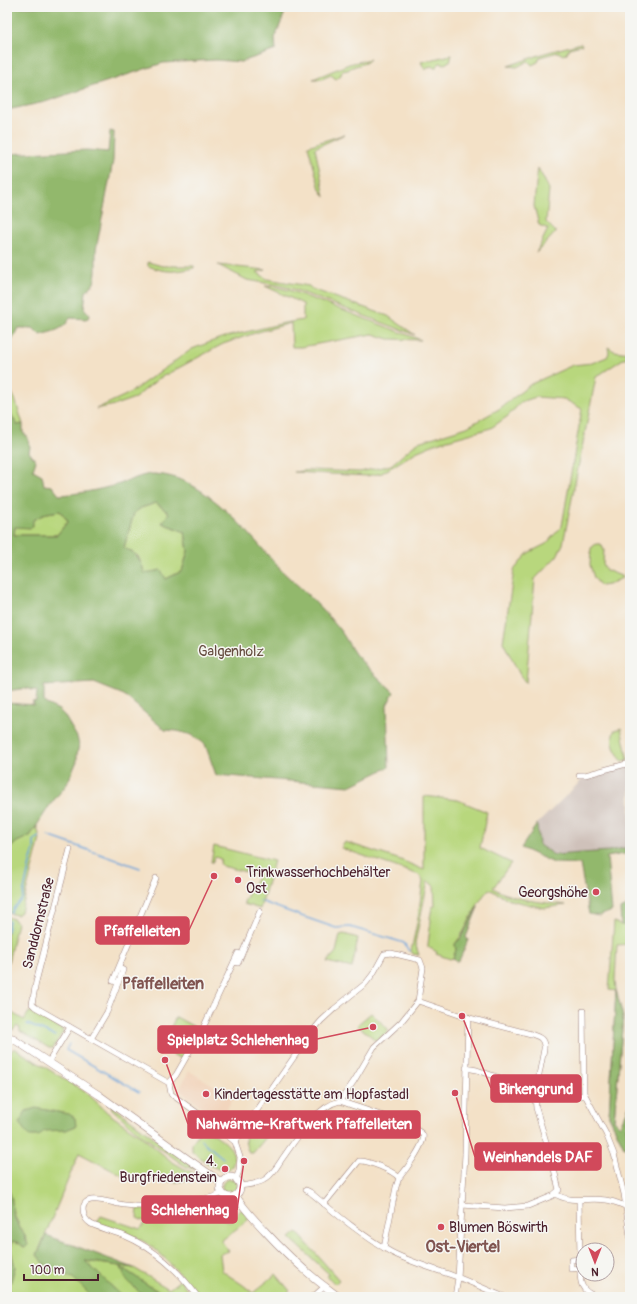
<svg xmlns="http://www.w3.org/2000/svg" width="637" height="1304" font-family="Pangolin,sans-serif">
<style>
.built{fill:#f2d5bd}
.industrial{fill:#cfc1ba}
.green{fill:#b8d77d;stroke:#817b54}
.forest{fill:#92b86c;stroke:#6e6c4c;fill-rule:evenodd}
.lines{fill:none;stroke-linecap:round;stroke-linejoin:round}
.stream{stroke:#6ba3d9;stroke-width:1.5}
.street-casing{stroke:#9e8079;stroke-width:6}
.secondary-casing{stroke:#9e8079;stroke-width:8}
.street{stroke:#fff;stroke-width:5}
.secondary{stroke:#fff;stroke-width:7}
.poi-dot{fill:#d1495b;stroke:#f6f6f2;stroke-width:1.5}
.labels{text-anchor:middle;stroke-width:3;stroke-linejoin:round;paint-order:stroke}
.park-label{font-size:14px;fill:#664d40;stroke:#f6f6f2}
.poi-label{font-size:14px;fill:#4a1f2b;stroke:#f6f6f2;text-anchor:start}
.street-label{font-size:14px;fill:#4a1f2b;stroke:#f6f6f2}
.quarter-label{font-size:16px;font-weight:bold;fill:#805450;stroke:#f6f6f2}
.leader{fill:none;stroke:#d1495b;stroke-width:1.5}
.callout-dot{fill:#d1495b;stroke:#f6f6f2;stroke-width:1.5}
.callout{fill:#d1495b;stroke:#d1495b;stroke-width:1.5}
.callout-label{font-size:15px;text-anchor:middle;font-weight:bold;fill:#fff}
</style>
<rect width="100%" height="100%" fill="#f6f6f2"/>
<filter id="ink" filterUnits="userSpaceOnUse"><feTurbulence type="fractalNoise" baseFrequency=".025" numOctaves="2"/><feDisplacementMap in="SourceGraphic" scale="8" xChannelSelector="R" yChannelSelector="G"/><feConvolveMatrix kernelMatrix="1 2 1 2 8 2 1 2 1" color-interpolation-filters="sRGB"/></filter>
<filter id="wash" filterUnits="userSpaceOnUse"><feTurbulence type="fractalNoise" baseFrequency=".012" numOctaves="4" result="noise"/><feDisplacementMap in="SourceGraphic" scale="16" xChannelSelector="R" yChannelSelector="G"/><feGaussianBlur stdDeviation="0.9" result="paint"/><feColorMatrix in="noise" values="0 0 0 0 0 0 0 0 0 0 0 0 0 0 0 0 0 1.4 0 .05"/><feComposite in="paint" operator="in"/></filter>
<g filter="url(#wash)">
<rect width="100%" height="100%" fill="#f3e1c7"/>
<path class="built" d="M189,1071L234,1097L220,1120L179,1090Z"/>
<path class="industrial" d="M630,765V847L609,851L554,855L539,845L537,824L581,781L585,778Z"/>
<g class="green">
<path d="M581,43L582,45L569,48L567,53L563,55L558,52L540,57L538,62L532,65L528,61L517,67L508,66L545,53Z"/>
<path d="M451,55V60L445,64L440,63L435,68L431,66L425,70L421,62Z"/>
<path d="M370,59C365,66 354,64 348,70L342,71L341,75L336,79L331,75L322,79H313L349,64Z"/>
<path d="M345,134L315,148L325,197L320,189L308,146Z"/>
<path d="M538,168L549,189L546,222L556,232L536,253L548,229L539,225L534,206L536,184Z"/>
<path d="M148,262L162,266H194V268C174,272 167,273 148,266Z"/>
<path d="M218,265L266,270L257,272L267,279L309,286L312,289L388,316L415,335L293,289L277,285L247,280Z"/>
<path d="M265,286L276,287L292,291L421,340L389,339L373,334L301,347H292L291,323L258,332L223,344L158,379L135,398L115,405L96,409L128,394L192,349L221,338L284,323L303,320V304Z"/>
<path d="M608,347L614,351L630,353V358L623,359L596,377L563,544L557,556L535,579L526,683L520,675L503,642L514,570L528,553L546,544L562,526L582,409L564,399L536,397L521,402L508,416L491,428L437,443L416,452L382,473L367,476L294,472L310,470L360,472L391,465L418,442L467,427L499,409L531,384L573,365L592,363L607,357L609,353Z"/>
<path d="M7,384L15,399L23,424L17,425L7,407Z"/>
<path d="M156,503L169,513L162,523L185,532L188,551L182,571L166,579L145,573L138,556L124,548L134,513L141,508Z"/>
<path d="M60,511L68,521L57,535H14L15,527L47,513Z"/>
<path d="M596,544H601L604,550L603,564L606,570L621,576L622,578L608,585L601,586L594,578L590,565L591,548Z"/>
<path d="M621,728L628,760L622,761C615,750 610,744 614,731Z"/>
<path d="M424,796L458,800L487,812L480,848L511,863L493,888C515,901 542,902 566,905L544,908L510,900L489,889C474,905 469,927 455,944L456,950L453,958L450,959L436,954L437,952L428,947V944L431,920L430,918L432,907L435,906L434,886L428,881L415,943L419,955L413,954L411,951L418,918L423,881L419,875L341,848L345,842L401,860L424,870Z"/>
<path d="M37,826L40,839L21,912L17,915L7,913V851L17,842L30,836Z"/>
<path d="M214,846L274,861L260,909L244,904V902L258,875L222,866L220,863L221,859L215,857L213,862H211Z"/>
<path d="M7,917L14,919L17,923L7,967Z"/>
<path d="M614,922L621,925H630V944L617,945L615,979L616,990L623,1017L614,1120L620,1126L630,1104V1112L626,1127L628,1148L624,1147L609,1116L616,991L609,990Z"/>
<path d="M344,934L358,938L352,968L327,962L336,952L340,935Z"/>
<path d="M7,1010L24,1020L29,1012H32L62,1029L63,1032L53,1048H49L20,1031V1028L17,1026L13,1030L7,1027Z"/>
<path d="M371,1013L389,1030L377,1041L357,1025Z"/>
<path d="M176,1017L198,1029L182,1059L160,1048Z"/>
<path d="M14,1048L87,1093L108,1113L141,1136L171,1161L183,1168L202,1177L194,1178L177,1182L123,1176L79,1153L37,1255L49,1269L73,1278L92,1297H10L9,1288L15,1267L10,1247L13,1241L19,1243L25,1248L27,1240L15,1217L9,1191L7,1190V1061L9,1054Z"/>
<path d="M111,1105L197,1170L187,1167L182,1164L139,1133L112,1109Z"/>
<path d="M253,1124L268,1135L253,1153H249C243,1138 244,1138 253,1124Z"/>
<path d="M203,1127C216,1136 243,1148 231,1168C218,1175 202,1159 192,1151V1143Z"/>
<circle cx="230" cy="1187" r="8"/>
<path d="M188,1205L192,1218L204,1214L230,1221L242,1209L249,1219L221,1241L229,1251L220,1254L222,1271L243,1285L253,1293L276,1274L290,1291L284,1297H199C183,1279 168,1258 148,1244C132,1234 114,1229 96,1223L101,1216L140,1229L146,1222L137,1218L138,1209H156Z"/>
<path d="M297,1232L339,1280L335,1284L327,1276L329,1274L290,1238Z"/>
<path d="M84,1261L134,1268L169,1289L180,1280L191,1294L187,1297H172L154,1289L121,1268L143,1296L145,1297H123Z"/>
</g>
<g class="forest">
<path d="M7,7H287L275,38L276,50L241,62L216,60L163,63L45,102L7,110Z"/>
<path d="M110,131L114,132L113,161L96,250V272L94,283L86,292L84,308L90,315L87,319L70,318C63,331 53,331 40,335L33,328H18L7,350V154L87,150L108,152Z"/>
<path d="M7,407L17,425L23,424V433L27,436L30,447L29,452L36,461L33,470L42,475L44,485L52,486L59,495C78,494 98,490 116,485C128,482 141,474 154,474C204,475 250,535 281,570C292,581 304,590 314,601C324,611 334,622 342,633C347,640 350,647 355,654C367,668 381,680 394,692L387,705L389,767L350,786L216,775L205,744L192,735L177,731L165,730L124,695L94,683L44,686V701L46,704L59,710L64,715L77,737L79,745L77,754V761L67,784L50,805L30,836L17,842L7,851V703L35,705L32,702H36L37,691L32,690L27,688L7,691ZM156,503L169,513L162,523L185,532L188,551L182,571L166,579L161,570L145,573C139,559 139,554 124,548L134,513L141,508ZM60,511L68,521L57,535H14L15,527L30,528L33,526V520L47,513Z"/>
<path d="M537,824L539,845L554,855L609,851L630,847V853L607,857L612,911L599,916L589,914L580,864L554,863L521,848Z"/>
<path d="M630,905V925H621L620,909Z"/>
<path d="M478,906V907L466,937L468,940L459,961L456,962L453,958L456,950L455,944L461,938Z"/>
<path d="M616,990L623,1017L614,1120L620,1126L630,1104V1112L626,1127L628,1148L624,1147L609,1116Z"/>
<path d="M36,1108L69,1114L75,1118L76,1126L66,1130L44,1131L39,1136H29L19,1123L26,1111Z"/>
<path d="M7,1190L9,1191C13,1199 12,1207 14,1216C18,1226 26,1235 28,1245L25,1248L19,1243L13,1241L10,1247L15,1267L9,1288L10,1297H7Z"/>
<path d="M46,1235L134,1268L85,1261L123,1297H92L73,1278L49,1269L37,1255Z"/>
<path d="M121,1267L154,1289L172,1297H145L143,1296L126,1279Z"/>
</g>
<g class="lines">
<g class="stream">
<path d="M48,836L140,868"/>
<path d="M260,901L301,916L336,928L350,927L398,941L404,943L409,951"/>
<path d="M11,913C13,907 18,904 22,899L31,859L34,850V840L39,837"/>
<path d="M7,931L9,921"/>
<path d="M27,1024L55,1036"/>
<path d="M69,1044L66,1050L139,1092"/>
<path d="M201,1140L223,1158"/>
</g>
</g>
</g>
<g filter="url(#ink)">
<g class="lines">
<g class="street-casing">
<g id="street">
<path d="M579,775H585L630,763"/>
<path d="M70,849L36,982L32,1004L35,1007L169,1083L171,1094L217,1127L235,1142L240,1157L239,1171L236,1179"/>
<path d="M234,962L238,963L260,911"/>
<path d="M118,983L113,981L156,878"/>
<path d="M418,1001L462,1016L531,1034C540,1037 545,1039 544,1049L535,1096L536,1108L553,1165L559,1190L552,1196L528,1206L505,1208L462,1205"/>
<path d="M583,1011L584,1093L606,1134L614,1154L624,1194L630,1236"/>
<path d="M91,1039L107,1012L123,970L119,968"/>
<path d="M49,1061L70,1027"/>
<path d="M466,1068L477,1070L540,1092L585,1096"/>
<path d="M169,1083L176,1075L203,1028L238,953L241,955"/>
<path d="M340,1101C352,1106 419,1126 423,1135C426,1143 405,1171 399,1178"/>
<path d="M235,1142L310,1034L321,1021L334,1009L366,983L373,974L384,954L391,953L420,960L423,968L418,1001L401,1022L374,1047L354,1081L340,1101C316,1106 295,1141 282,1159C277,1167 272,1175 264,1180C257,1184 248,1185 240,1186"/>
<path d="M306,1190L310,1192C335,1213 362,1236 391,1252C412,1263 435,1269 457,1277C473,1283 489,1291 505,1297"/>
<path d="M555,1194C572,1204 588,1197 606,1200C614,1201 622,1205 630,1208"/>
<path d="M579,1200L580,1259"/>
<path d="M324,1204L359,1161C367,1160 394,1171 399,1178L396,1187L384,1248"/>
<path d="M580,1268L571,1269V1260L580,1259C580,1278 577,1292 599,1297"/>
<path d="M198,1297C180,1272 154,1248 125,1236C114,1232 102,1229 91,1224C82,1218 79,1202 91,1200C100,1198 115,1204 125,1205C149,1208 168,1205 192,1201C202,1199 212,1199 222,1193"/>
<path d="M313,1297L324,1287"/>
<path d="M455,1297L458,1278L465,1154L468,1017"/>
</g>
</g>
<g class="secondary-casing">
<g id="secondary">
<path d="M7,1035L99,1095L185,1157L221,1182"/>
<circle cx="230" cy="1187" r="10"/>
<path d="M236,1196C244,1209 255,1220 265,1231C288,1256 312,1278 339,1297"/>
</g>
</g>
<use href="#street" class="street"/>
<use href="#secondary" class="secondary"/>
</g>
</g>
<g class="poi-dot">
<circle cx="238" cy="880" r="4"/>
<circle cx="596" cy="892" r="4"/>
<circle cx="206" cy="1094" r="4"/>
<circle cx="225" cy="1169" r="4"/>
<circle cx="441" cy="1227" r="4"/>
</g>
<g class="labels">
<g class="park-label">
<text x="231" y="656">Galgenholz</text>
</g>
<g class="poi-label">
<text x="246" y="877">Trinkwasserhochbehälter<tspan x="246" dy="16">Ost</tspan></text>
<text x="588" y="897" text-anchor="end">Georgshöhe</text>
<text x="214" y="1099">Kindertagesstätte am Hopfastadl</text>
<text x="217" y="1166" text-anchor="end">4.<tspan x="217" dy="16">Burgfriedenstein</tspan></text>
<text x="449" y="1232">Blumen Böswirth</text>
</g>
<g class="street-label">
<text transform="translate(38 923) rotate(-76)" y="5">Sanddornstraße</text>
</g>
<g class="quarter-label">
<text x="163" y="989">Pfaffelleiten</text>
<text x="463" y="1252">Ost-Viertel</text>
</g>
</g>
<path class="leader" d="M214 876L189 930M373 1027L317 1039M462 1016L491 1088M165 1060L188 1124M455 1093L475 1157M244 1161L237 1210"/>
<g class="callout-dot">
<circle cx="214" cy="876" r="4"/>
<circle cx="373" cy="1027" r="4"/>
<circle cx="462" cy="1016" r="4"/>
<circle cx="165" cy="1060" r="4"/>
<circle cx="455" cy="1093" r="4"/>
<circle cx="244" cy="1161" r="4"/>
</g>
<g class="callout">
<rect x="96" y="917" width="93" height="27" rx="4"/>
<rect x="158" y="1026" width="159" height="27" rx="4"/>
<rect x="491" y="1075" width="90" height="27" rx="4"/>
<rect x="188" y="1111" width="232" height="27" rx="4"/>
<rect x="475" y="1143" width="126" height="27" rx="4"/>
<rect x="142" y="1196" width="95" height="27" rx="4"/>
</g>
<g class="callout-label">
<text x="142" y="936">Pfaffelleiten</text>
<text x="238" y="1045">Spielplatz Schlehenhag</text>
<text x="536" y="1094">Birkengrund</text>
<text x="304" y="1129">Nahwärme-Kraftwerk Pfaffelleiten</text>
<text x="538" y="1162">Weinhandels DAF</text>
<text x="190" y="1215">Schlehenhag</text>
</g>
<rect width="637" height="1304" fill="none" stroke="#f6f6f2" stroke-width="24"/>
<g transform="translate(595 1262) rotate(180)"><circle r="19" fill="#f6f6f2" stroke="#b1a0a2"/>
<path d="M0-3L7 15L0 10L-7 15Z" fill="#d1495b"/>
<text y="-6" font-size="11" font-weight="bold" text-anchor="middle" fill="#4a1f2b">N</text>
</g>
<path d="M24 1274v6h74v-6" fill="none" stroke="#4a1f2b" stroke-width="2"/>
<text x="30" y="1274" font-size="12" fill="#4a1f2b" stroke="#f6f6f2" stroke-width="3" paint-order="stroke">100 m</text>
</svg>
